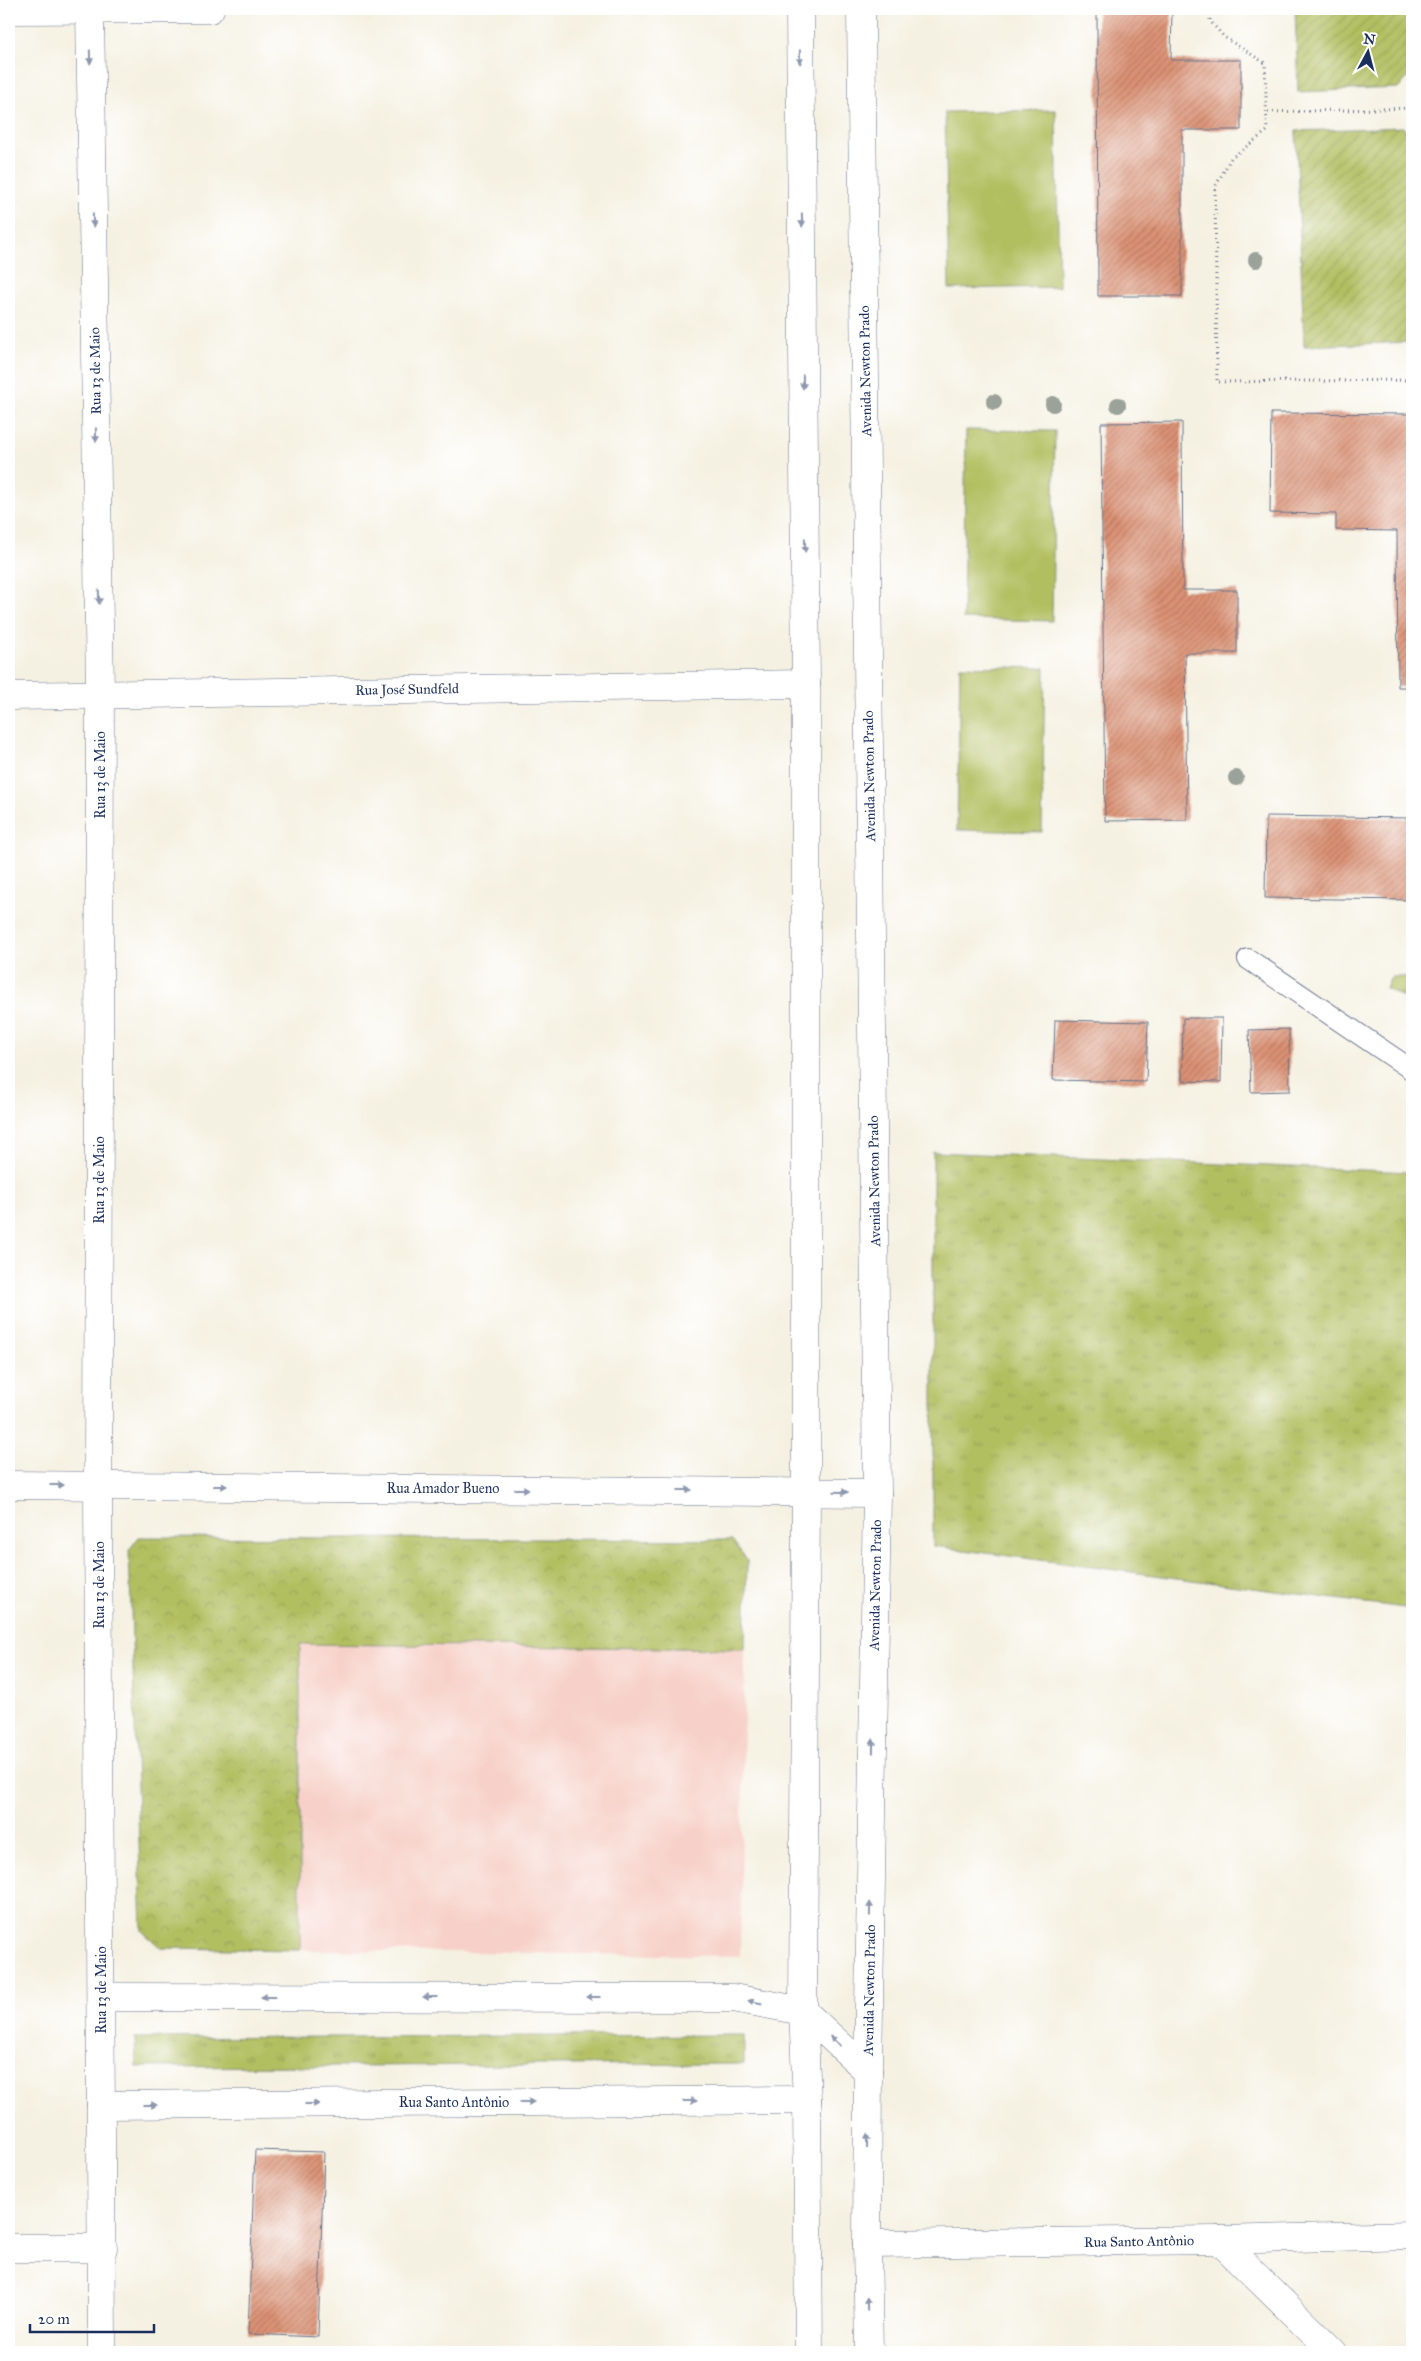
<svg xmlns="http://www.w3.org/2000/svg" width="1421" height="2361" font-family="'IM FELL Great Primer',serif">
<style>
.built{fill:#f7d1c9}
.grass{fill:url(#grass-tufts);stroke:#667760}
.park{fill:url(#park-crowns);stroke:#667760}
.garden{fill:url(#garden-furrows);stroke:#667760}
.pitch{fill:#b2bf61;stroke:#667760}
.building{fill:url(#building-hatch)}
.lines{fill:none;stroke-linecap:round;stroke-linejoin:round}
.service-casing{stroke:#67738c;stroke-width:22}
.minor-casing{stroke:#67738c;stroke-width:29}
.primary-casing{stroke:#67738c;stroke-width:29}
.path{stroke:#67738c;stroke-width:3;stroke-dasharray:1 4;stroke-linecap:butt}
.service{stroke:#fff;stroke-width:20}
.minor{stroke:#fff;stroke-width:28}
.primary{stroke:#fff;stroke-width:28}
.tree{fill:#9aa29a}
.oneway{fill:#8d97ae}
.labels{text-anchor:middle;stroke-width:4.5;stroke-linejoin:round;paint-order:stroke}
.street-label{font-size:14px;fill:#1b2f5e;stroke:#fff}
</style>
<defs>
<pattern id="grass-tufts" width="24" height="20" patternUnits="userSpaceOnUse" patternTransform="scale(1.25)"><rect width="24" height="20" fill="#b2bf61"/><path d="M3 7l-1-3M5 7V3M7 7l1-3M15 17l-1-3M17 17v-4M19 17l1-3" fill="none" stroke="#98a457"/></pattern>
<pattern id="park-crowns" width="20" height="18" patternUnits="userSpaceOnUse" patternTransform="scale(1.25)"><rect width="20" height="18" fill="#b2bf61"/><path d="M2 6a3 3 0 1 1 6 0M12 15a3 3 0 1 1 6 0" fill="none" stroke="#98a457"/></pattern>
<pattern id="garden-furrows" width="10" height="10" patternUnits="userSpaceOnUse" patternTransform="scale(1.25)"><rect width="10" height="10" fill="#b2bf61"/><path d="M-1 1l2-2M0 10L10 0M9 11l2-2" fill="none" stroke="#98a457"/></pattern>
<pattern id="building-hatch" width="6" height="6" patternUnits="userSpaceOnUse" patternTransform="scale(1.25)"><rect width="6" height="6" fill="#dc9274"/><path d="M-1 1l2-2M0 6l6-6M5 7l2-2" fill="none" stroke="#b27862"/></pattern>
</defs>
<rect width="100%" height="100%" fill="#fff"/>
<filter id="ink" filterUnits="userSpaceOnUse"><feTurbulence type="fractalNoise" baseFrequency=".02" numOctaves="2"/><feDisplacementMap in="SourceGraphic" scale="10" xChannelSelector="R" yChannelSelector="G"/><feConvolveMatrix kernelMatrix="1 2 1 2 8 2 1 2 1" color-interpolation-filters="sRGB"/></filter>
<filter id="wash" filterUnits="userSpaceOnUse"><feTurbulence type="fractalNoise" baseFrequency=".0096" numOctaves="4" result="noise"/><feDisplacementMap in="SourceGraphic" scale="20" xChannelSelector="R" yChannelSelector="G"/><feGaussianBlur stdDeviation="1.12" result="paint"/><feColorMatrix in="noise" values="0 0 0 0 0 0 0 0 0 0 0 0 0 0 0 0 0 1.4 0 .05"/><feComposite in="paint" operator="in"/></filter>
<g filter="url(#wash)">
<rect width="100%" height="100%" fill="#f5f1e2"/>
<path class="built" d="M299,1643L745,1649L740,1956L300,1950Z"/>
<g class="grass">
<path d="M1391,977H1412V1003L1386,988Z"/>
<path d="M933,1152L1412,1172V1609L933,1546Z"/>
<path d="M744,2035V2064L136,2067L135,2038Z"/>
</g>
<path class="park" d="M139,1537L732,1540L747,1560L745,1649L300,1644V1950L161,1948L142,1931L129,1550Z"/>
<g class="garden">
<path d="M1295,9H1412V72L1399,88L1298,92Z"/>
<path d="M1403,127L1412,139V342L1304,346L1296,131Z"/>
</g>
<g class="pitch">
<path d="M1056,110L1059,287L949,289L945,112Z"/>
<path d="M966,430L1055,431L1052,621L963,619Z"/>
<path d="M960,666L1045,668L1042,832L957,830Z"/>
</g>
<g id="blocks">
<g class="building">
<path d="M1097,9H1172L1171,60H1241V130H1182V296H1098Z"/>
<path d="M1271,413L1412,414V687H1398L1397,531L1336,530V514L1270,513Z"/>
<path d="M1182,422L1183,590H1237V653H1185L1187,820L1105,821L1101,423Z"/>
<path d="M1266,816L1412,818V900L1265,898Z"/>
<path d="M1183,1018H1222L1221,1082L1182,1081Z"/>
<path d="M1055,1020L1148,1022L1146,1082L1053,1080Z"/>
<path d="M1289,1029L1290,1091L1251,1092L1249,1030Z"/>
<path d="M255,2150L324,2152L318,2337L248,2334Z"/>
</g>
</g>
</g>
<g filter="url(#ink)">
<use href="#blocks" fill-opacity="0" stroke="#67738c" stroke-width="1"/>
<g class="lines">
<g class="service-casing">
<path id="service" d="M1248,959L1412,1070"/>
</g>
<g class="minor-casing">
<g id="minor">
<path d="M90,9L100,693L98,1485L102,2352"/>
<path d="M9,10L210,9"/>
<path d="M9,696L806,684"/>
<path d="M9,1485L877,1493"/>
<path d="M101,1997L733,1998L803,2011"/>
<path d="M101,2105L807,2100"/>
<path d="M1219,2240L1333,2352"/>
<path d="M867,2244L1219,2240L1412,2235"/>
<path d="M9,2248H103"/>
</g>
</g>
<g class="primary-casing">
<g id="primary">
<path d="M800,9L806,684V1491L803,2011L807,2100L809,2352"/>
<path d="M861,9L877,1493L868,2071L867,2244L869,2352"/>
<path d="M803,2011L868,2071"/>
</g>
</g>
<g class="path">
<path d="M1210,9V21L1224,37L1265,63L1267,131L1231,158L1215,187L1217,382L1412,380"/>
<path d="M1268,112L1412,108"/>
</g>
<use href="#service" class="service"/>
<use href="#minor" class="minor"/>
<use href="#primary" class="primary"/>
</g>
<g class="tree">
<circle cx="1256" cy="260" r="8"/>
<circle cx="994" cy="402" r="8"/>
<circle cx="1053" cy="404" r="8"/>
<circle cx="1118" cy="405" r="8"/>
<circle cx="1236" cy="778" r="8"/>
</g>
<defs><path id="oneway-solid" d="M-6-.8H1V-3.2L6.5 0L1 3.2V.8H-6Z" transform="scale(1.25)"/></defs>
<g class="oneway">
<use href="#oneway-solid" transform="translate(90 57) rotate(89)"/>
<use href="#oneway-solid" transform="translate(800 57) rotate(89)"/>
<use href="#oneway-solid" transform="translate(93 220) rotate(89)"/>
<use href="#oneway-solid" transform="translate(802 220) rotate(89)"/>
<use href="#oneway-solid" transform="translate(803 382) rotate(89)"/>
<use href="#oneway-solid" transform="translate(96 435) rotate(89)"/>
<use href="#oneway-solid" transform="translate(805 545) rotate(89)"/>
<use href="#oneway-solid" transform="translate(99 597) rotate(89)"/>
<use href="#oneway-solid" transform="translate(57 1485)"/>
<use href="#oneway-solid" transform="translate(220 1486)"/>
<use href="#oneway-solid" transform="translate(522 1489)"/>
<use href="#oneway-solid" transform="translate(685 1490)"/>
<use href="#oneway-solid" transform="translate(841 1492) rotate(1)"/>
<use href="#oneway-solid" transform="translate(873 1746) rotate(-89)"/>
<use href="#oneway-solid" transform="translate(870 1909) rotate(-89)"/>
<use href="#oneway-solid" transform="translate(268 1997) rotate(-180)"/>
<use href="#oneway-solid" transform="translate(430 1997) rotate(-180)"/>
<use href="#oneway-solid" transform="translate(593 1997) rotate(-180)"/>
<use href="#oneway-solid" transform="translate(755 2002) rotate(-169)"/>
<use href="#oneway-solid" transform="translate(835 2041) rotate(-137)"/>
<use href="#oneway-solid" transform="translate(690 2101)"/>
<use href="#oneway-solid" transform="translate(527 2102)"/>
<use href="#oneway-solid" transform="translate(312 2104)"/>
<use href="#oneway-solid" transform="translate(150 2105)"/>
<use href="#oneway-solid" transform="translate(867 2141) rotate(-90)"/>
<use href="#oneway-solid" transform="translate(867 2304) rotate(-91)"/>
</g>
</g>
<g class="labels">
<g class="street-label">
<text transform="translate(95 371) rotate(-91)" y="5">Rua 13 de Maio</text>
<text transform="translate(865 371) rotate(-91)" y="5">Avenida Newton Prado</text>
<text transform="translate(407 689) rotate(-1)" y="5">Rua José Sundfeld</text>
<text transform="translate(100 775) rotate(-90)" y="5">Rua 13 de Maio</text>
<text transform="translate(869 776) rotate(-91)" y="5">Avenida Newton Prado</text>
<text transform="translate(99 1180) rotate(-90)" y="5">Rua 13 de Maio</text>
<text transform="translate(874 1181) rotate(-91)" y="5">Avenida Newton Prado</text>
<text x="443" y="1493">Rua Amador Bueno</text>
<text transform="translate(99 1585) rotate(-90)" y="5">Rua 13 de Maio</text>
<text transform="translate(875 1585) rotate(-89)" y="5">Avenida Newton Prado</text>
<text transform="translate(101 1990) rotate(-90)" y="5">Rua 13 de Maio</text>
<text transform="translate(869 1990) rotate(-89)" y="5">Avenida Newton Prado</text>
<text x="454" y="2107">Rua Santo Antônio</text>
<text transform="translate(1139 2241) rotate(-1)" y="5">Rua Santo Antônio</text>
</g>
</g>
<rect width="1421" height="2361" fill="none" stroke="#fff" stroke-width="30"/>
<g transform="translate(1368 52) rotate(7)" stroke="#ffffff" stroke-width="4" paint-order="stroke">
<path d="M0-4L9 19L0 12L-9 19Z" fill="#1b2f5e"/>
<text y="-8" font-size="14" font-weight="bold" text-anchor="middle" fill="#1b2f5e">N</text>
</g>
<path d="M30 2324v8h124v-8" fill="none" stroke="#1b2f5e" stroke-width="2.5"/>
<text x="38" y="2324" font-size="15" fill="#1b2f5e" stroke="#ffffff" stroke-width="4" paint-order="stroke">20 m</text>
</svg>
